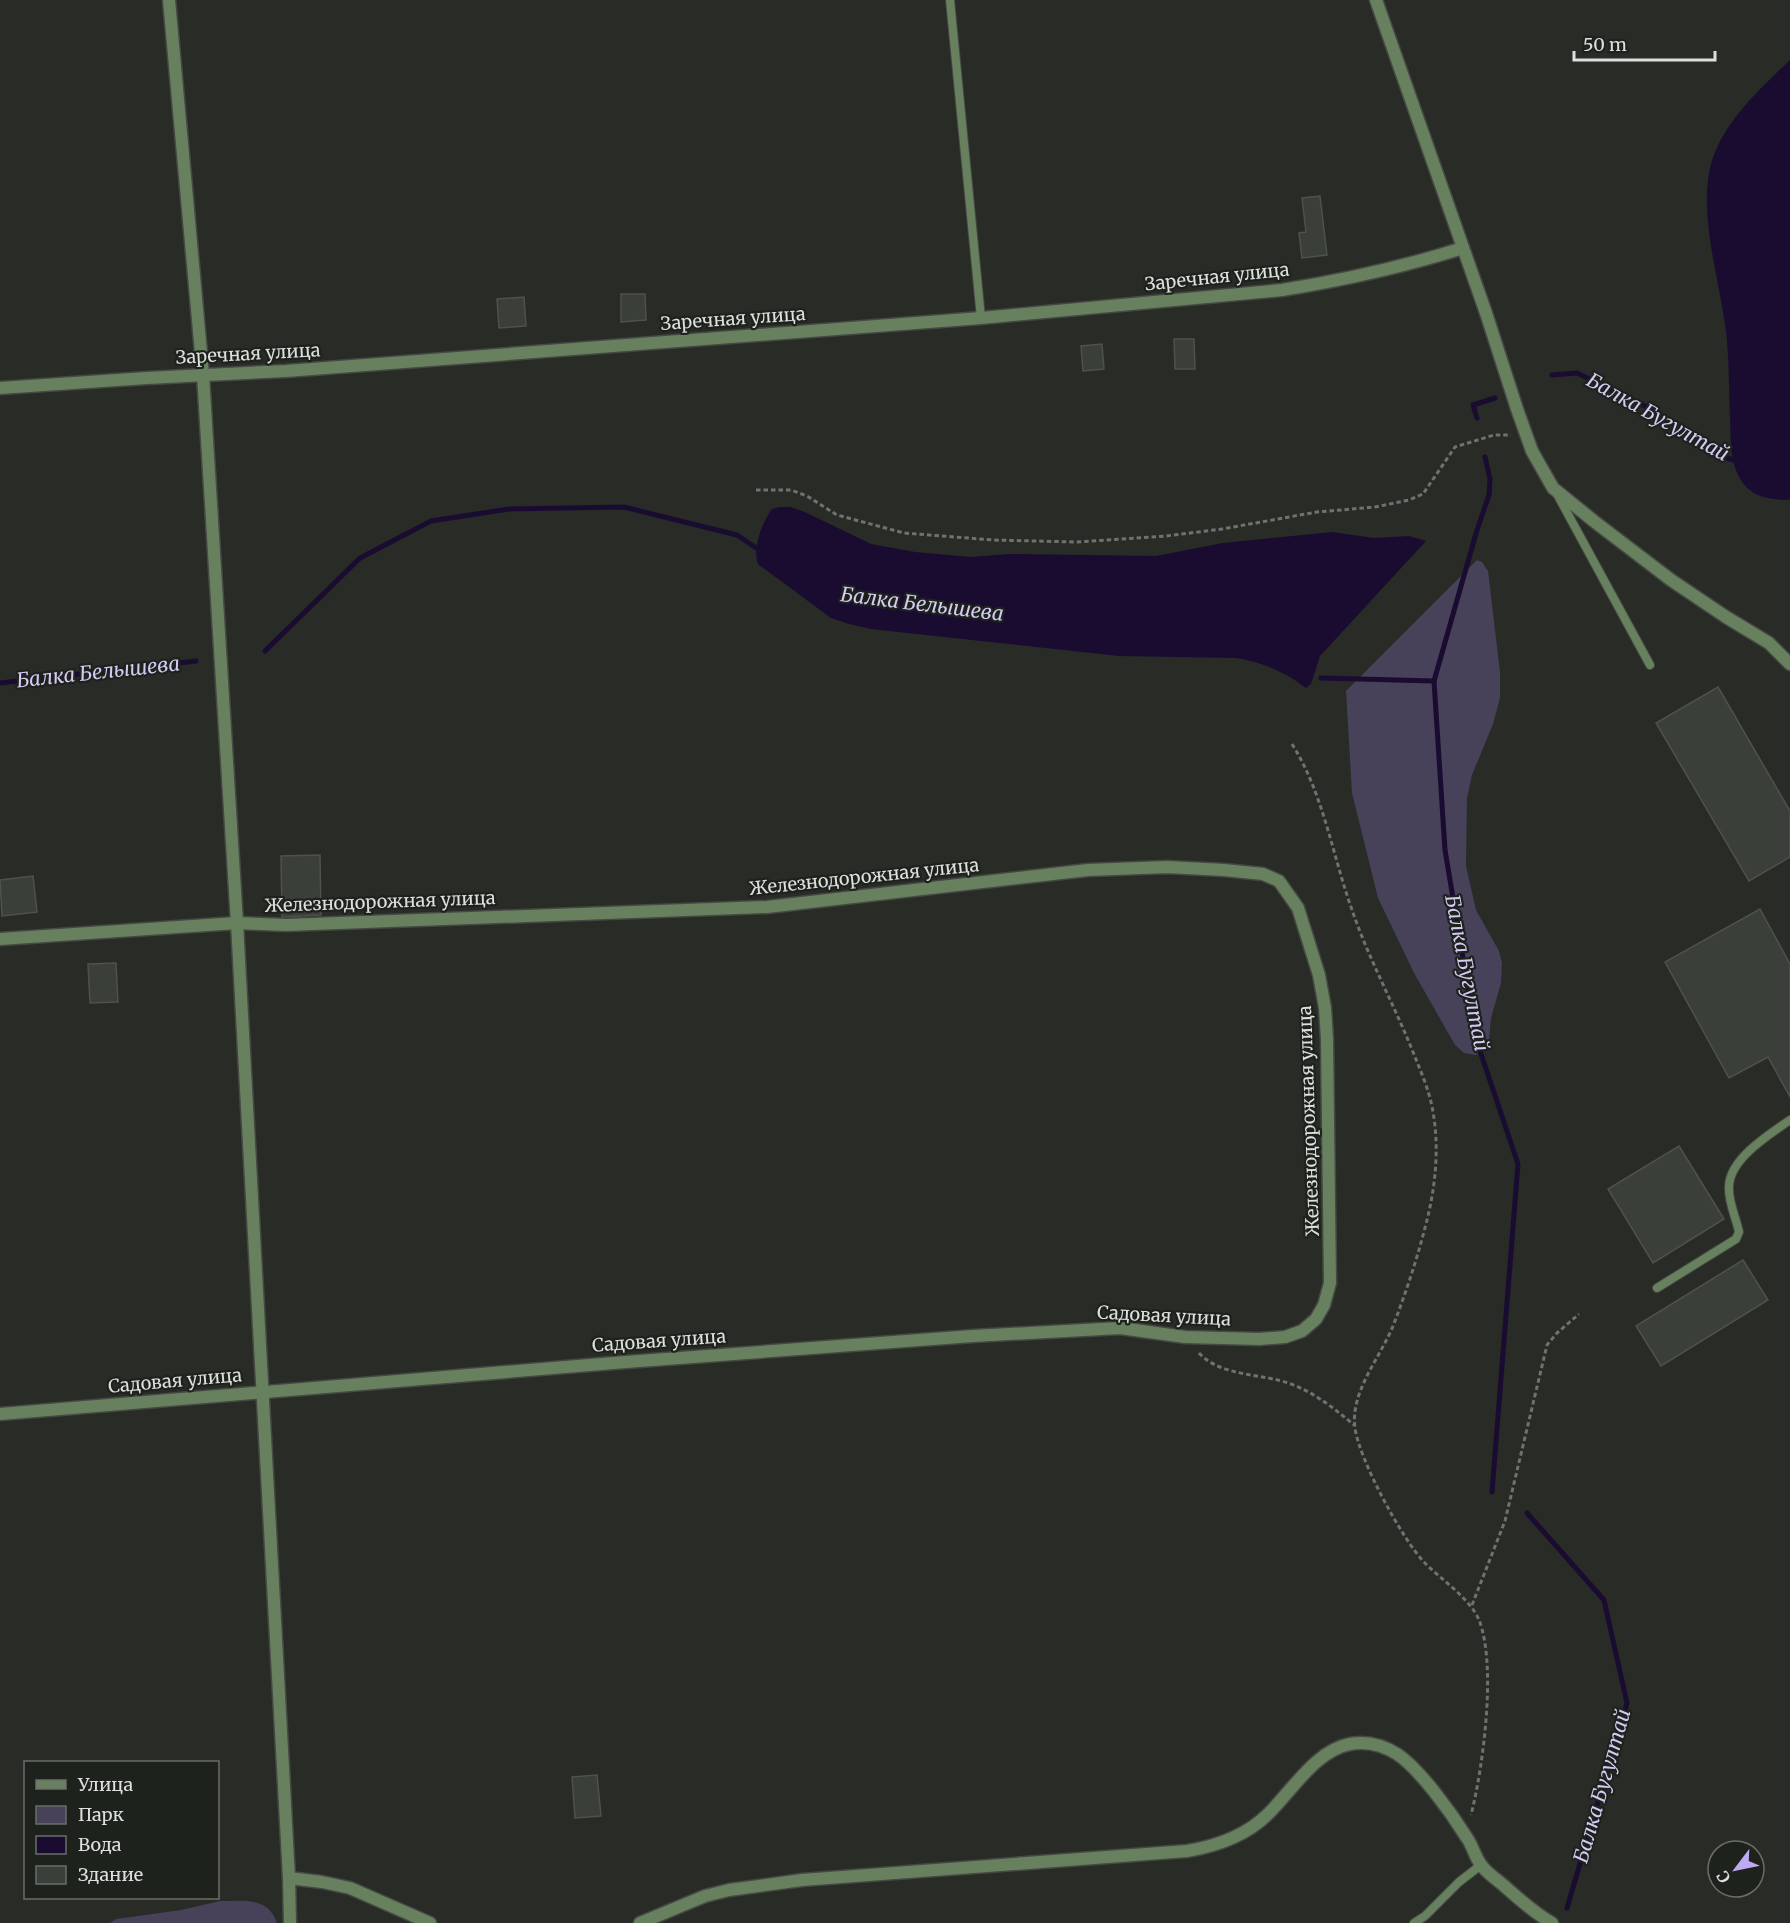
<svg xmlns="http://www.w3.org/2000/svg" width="1790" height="1923" font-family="Merriweather,serif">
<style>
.green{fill:#47415a}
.water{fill:#1a0c31}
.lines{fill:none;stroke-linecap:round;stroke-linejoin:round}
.stream{stroke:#1a0c31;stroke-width:5}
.building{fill:#3b3f39;stroke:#4e524c;stroke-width:1.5}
.lane-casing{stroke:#454843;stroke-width:10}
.street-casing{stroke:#454843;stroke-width:15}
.path{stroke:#6f726e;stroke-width:3;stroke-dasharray:4.5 3;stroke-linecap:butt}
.lane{stroke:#67805e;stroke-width:8}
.street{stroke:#67805e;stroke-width:12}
.labels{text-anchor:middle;stroke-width:4.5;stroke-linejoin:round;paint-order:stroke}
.street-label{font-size:18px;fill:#dde0dc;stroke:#1e221d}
.water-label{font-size:20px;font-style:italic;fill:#d4caf4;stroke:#1e221d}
</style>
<rect width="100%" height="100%" fill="#282b26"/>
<g class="green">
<path d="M1477,560L1482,562L1488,571L1500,672V698L1493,724L1472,775L1467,798L1466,866L1476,910L1499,951L1502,963L1501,983L1491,1018L1489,1040L1485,1048L1476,1055L1464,1053L1455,1045L1414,973L1378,898L1352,793L1346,691Z"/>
<path d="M220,1901C243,1901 268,1896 277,1923H110L116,1919L181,1910Z"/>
</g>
<g class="water">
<path d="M1790,60V499L1788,500C1766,499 1749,497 1738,475C1729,456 1731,437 1730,417C1729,391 1729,365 1727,340C1722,286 1697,216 1711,164C1723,122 1760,89 1790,60Z"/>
<path d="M780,507H791L807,513L871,544L915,552L970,557L1009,554L1156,556L1223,543L1332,532L1374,538L1409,536L1426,541L1320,656L1311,684L1306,688C1285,672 1262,662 1236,658L1119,656L871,629L849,624L831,618L758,564C752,549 762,522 772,509Z"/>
</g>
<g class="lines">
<g class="stream">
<path d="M1552,375L1577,373L1651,409L1717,455L1737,461"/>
<path d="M1477,418L1473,405L1495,398"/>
<path d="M1485,457L1490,479L1489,495L1477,530L1434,681L1445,850L1477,1042L1518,1164L1492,1492"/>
<path d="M265,651L360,558L431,521L509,509L624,507L737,535L762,552"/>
<path d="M1321,678L1434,681"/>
<path d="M0,683L196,661"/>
<path d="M1527,1513L1604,1600L1627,1703L1567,1908"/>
</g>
</g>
<g class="building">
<path d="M1320,196L1327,255L1302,258L1299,233L1306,232L1302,198Z"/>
<path d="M621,294H645L646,320L621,322Z"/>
<path d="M524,297L526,326L499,328L497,299Z"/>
<path d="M1174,339H1194L1195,369H1175Z"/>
<path d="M1102,344L1104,369L1083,371L1081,346Z"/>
<path d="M1718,687L1790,811V857L1749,881L1656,723Z"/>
<path d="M320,855L321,915L282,917L281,856Z"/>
<path d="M33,876L37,912L2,916L0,880Z"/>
<path d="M1760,909L1790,964V1097L1768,1057L1729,1078L1665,962Z"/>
<path d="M116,963L118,1002L90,1003L88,964Z"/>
<path d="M1679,1146L1724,1219L1653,1263L1608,1189Z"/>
<path d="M1743,1260L1768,1300L1661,1366L1636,1326Z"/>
<path d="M597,1775L601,1816L575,1818L572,1777Z"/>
</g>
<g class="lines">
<g class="lane-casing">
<g id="lane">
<path d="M950,0L981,318"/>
<path d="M1557,494L1650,665"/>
<path d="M1657,1288L1736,1239L1739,1232C1736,1217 1728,1202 1729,1187C1729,1159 1770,1134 1790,1120"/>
<path d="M1414,1923L1425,1916L1459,1882L1481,1865"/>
</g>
</g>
<g class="street-casing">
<g id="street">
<path d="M169,0L203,375L237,923L289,1878L290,1923"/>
<path d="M1376,0L1486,313L1517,409L1532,451L1553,488L1595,522L1671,580L1726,617L1769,643L1790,664"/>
<path d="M0,388L147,378L286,371L981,318L1282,290C1344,280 1403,267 1463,248"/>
<path d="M0,939L237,923L286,925L767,907L1088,870L1167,867L1224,870L1263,874L1279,881L1298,908L1319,975L1325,1008L1327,1039L1330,1283L1324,1305L1316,1319L1302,1331L1285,1337L1259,1339L1185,1337L1120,1328L973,1336L626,1362L0,1414"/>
<path d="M289,1878L322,1882L350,1888L430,1923"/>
<path d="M640,1923L705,1896L729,1890L802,1880L1187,1851C1217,1846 1246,1836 1268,1814C1291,1792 1316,1750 1350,1744C1366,1741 1383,1745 1397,1754C1420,1769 1452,1814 1467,1838C1473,1846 1475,1858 1482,1866C1487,1873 1495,1878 1502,1884C1518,1898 1534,1913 1552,1923"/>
</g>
</g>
<g class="path">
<path d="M756,490H791L807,496L837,515L904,533L993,540L1077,542L1166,536L1222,529L1317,512L1375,507L1409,500L1423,494L1455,447L1494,435H1511"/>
<path d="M1292,744C1323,793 1332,853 1351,907C1368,958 1395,1006 1415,1057C1422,1074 1430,1093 1433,1112C1439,1146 1436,1182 1428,1216C1419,1253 1407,1290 1393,1326C1380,1358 1350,1392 1355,1428C1359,1459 1402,1539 1424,1562C1440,1579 1470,1598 1479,1620C1497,1665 1483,1768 1471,1815"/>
<path d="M1199,1353C1221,1377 1262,1373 1291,1384C1315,1393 1335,1409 1354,1425"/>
<path d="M1472,1605L1505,1521L1547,1345L1557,1333L1579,1314"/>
</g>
<use href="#lane" class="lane"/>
<use href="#street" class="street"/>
</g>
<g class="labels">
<g class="street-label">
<text transform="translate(1217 277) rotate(-6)" y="6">Заречная улица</text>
<text transform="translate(733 319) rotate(-4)" y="6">Заречная улица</text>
<text transform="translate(248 354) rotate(-3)" y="6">Заречная улица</text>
<text transform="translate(864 877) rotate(-6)" y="6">Железнодорожная улица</text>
<text transform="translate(380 902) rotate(-2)" y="6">Железнодорожная улица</text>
<text transform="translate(1309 1121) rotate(-92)" y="6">Железнодорожная улица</text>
<text transform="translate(1164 1316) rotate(3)" y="6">Садовая улица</text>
<text transform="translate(659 1341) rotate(-4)" y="6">Садовая улица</text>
<text transform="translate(175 1381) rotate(-5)" y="6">Садовая улица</text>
</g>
<g class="water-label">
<text transform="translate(1658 417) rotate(29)" y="7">Балка Бугултай</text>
<text transform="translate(922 604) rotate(7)" y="7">Балка Белышева</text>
<text transform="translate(98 672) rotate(-6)" y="7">Балка Белышева</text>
<text transform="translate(1467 973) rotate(79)" y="7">Балка Бугултай</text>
<text transform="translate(1602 1786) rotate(-74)" y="7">Балка Бугултай</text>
</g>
</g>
<rect x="24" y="1761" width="195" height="138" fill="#1e221d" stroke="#6a6e69" stroke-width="1.5"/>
<rect x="36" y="1780" width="30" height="9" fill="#67805e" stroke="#6a6e69" stroke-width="1.5"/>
<text x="78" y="1791" font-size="18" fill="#dde0dc">Улица</text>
<rect x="36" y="1806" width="30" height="18" fill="#47415a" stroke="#6a6e69" stroke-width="1.5"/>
<text x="78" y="1821" font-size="18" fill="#dde0dc">Парк</text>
<rect x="36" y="1836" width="30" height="18" fill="#1a0c31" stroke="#6a6e69" stroke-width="1.5"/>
<text x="78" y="1851" font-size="18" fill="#dde0dc">Вода</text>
<rect x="36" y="1866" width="30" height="18" fill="#3b3f39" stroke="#6a6e69" stroke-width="1.5"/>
<text x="78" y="1881" font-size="18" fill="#dde0dc">Здание</text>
<g transform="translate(1736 1869) rotate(238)"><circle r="28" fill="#1e221d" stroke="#6a6e69" stroke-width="1.5"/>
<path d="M0-4.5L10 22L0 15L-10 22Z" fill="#bea9f4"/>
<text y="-9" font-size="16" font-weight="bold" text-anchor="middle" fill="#dde0dc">С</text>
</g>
<path d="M1574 51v9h141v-9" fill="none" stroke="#dde0dc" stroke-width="3"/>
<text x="1583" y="51" font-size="18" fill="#dde0dc" stroke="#1e221d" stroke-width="4.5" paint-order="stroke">50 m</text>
</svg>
